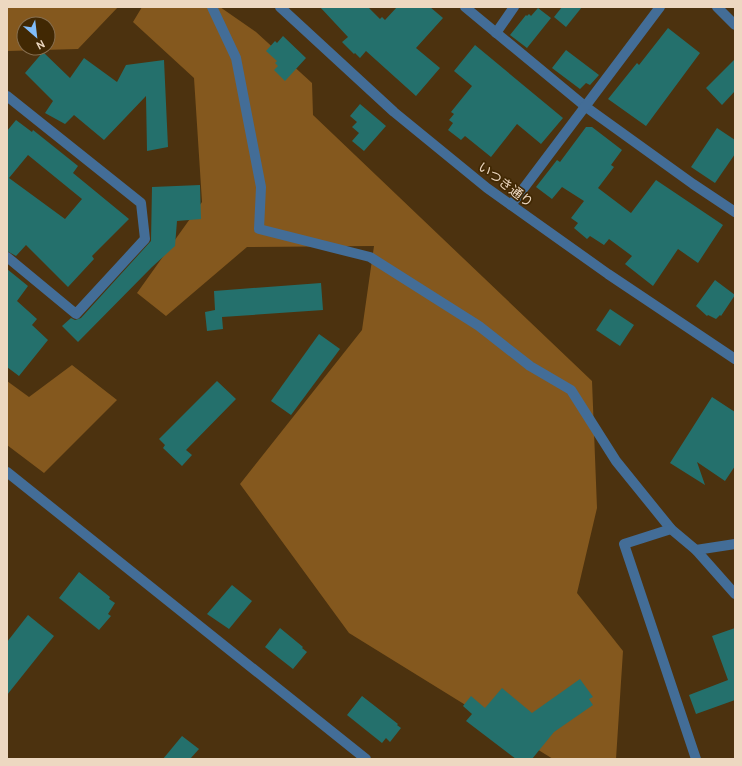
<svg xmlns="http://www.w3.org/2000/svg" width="742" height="766" font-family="Overpass,'Noto Sans JP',sans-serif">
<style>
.green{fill:#84581e;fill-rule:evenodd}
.building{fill:#24706c;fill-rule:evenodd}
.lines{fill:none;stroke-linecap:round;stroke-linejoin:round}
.minor{stroke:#436d97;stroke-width:10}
.labels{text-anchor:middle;stroke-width:3.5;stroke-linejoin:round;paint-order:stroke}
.street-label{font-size:13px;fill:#edd8c1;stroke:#412803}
</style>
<rect width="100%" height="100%" fill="#4c320f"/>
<g class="green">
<path d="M7,7H118L78,49L7,51ZM24,24H48V48H24Z"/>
<path d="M142,7H220L256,32L312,83L313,115L592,381L597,508L577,593L623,651L616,759H553L349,633L240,484L362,330L374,246L247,247L166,316L137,293L202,202L194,78L133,22Z"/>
<path d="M72,365L117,400L44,473L7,445V381L29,397Z"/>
</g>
<g class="building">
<path d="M320,7H368L380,19L382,17L385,20L397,7H430L443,18L416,48L440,68L416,96L366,51L360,58L355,53L354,54L342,42L348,37Z"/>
<path d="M562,7H582L566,27L554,17Z"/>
<path d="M538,8L551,18L527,48L510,35L526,15L527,16L529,14L531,16Z"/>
<path d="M668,28L700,53L646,126L608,99L637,63L639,65Z"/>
<path d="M283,36L306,58L285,81L274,70L278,66L275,63L277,61L266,51L275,41L277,43Z"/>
<path d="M475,45L563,118L541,144L517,124L491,157L465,136L461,140L448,130L453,123L449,120L454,114L451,112L472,86L454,71Z"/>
<path d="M566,50L599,75L590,85L586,83L580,89L552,68Z"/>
<path d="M43,52L70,78L84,58L117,82L126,65L164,60L168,147L147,151L146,96L104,140L74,115L65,124L45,113L53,101L25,73Z"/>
<path d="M735,59V91L722,105L706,88Z"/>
<path d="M360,104L386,126L364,151L352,141L359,133L352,127L357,122L350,116Z"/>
<path d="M16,120L32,132L33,130L78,166L73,173L129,219L92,256L94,259L68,287L26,245L16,256L7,251V131ZM28,155L82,199L65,219L9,178Z"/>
<path d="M586,127H592L622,150L611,165L614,167L598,188L631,213L656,180L723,225L698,263L678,249L653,286L625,264L632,256L609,239L604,245L590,236L587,239L574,228L578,223L571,218L584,201L562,187L552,199L536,187L557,160L560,162Z"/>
<path d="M717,128L735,140V154L715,183L691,167Z"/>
<path d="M200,185L201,219L177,221L175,246L152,267L78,342L62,326L71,318L75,320L81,318L151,241L152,187Z"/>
<path d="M7,269L28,286L17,301L37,319L32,325L48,340L19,376L7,367Z"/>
<path d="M715,280L735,295L721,316L720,315L716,319L708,315L707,316L696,306Z"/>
<path d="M321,283L323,310L222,317L223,329L207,331L205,312L215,310L214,291Z"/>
<path d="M610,309L634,325L620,346L596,330Z"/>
<path d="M319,334L340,349L291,415L271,401Z"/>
<path d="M217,381L236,399L186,450L192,455L182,466L163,448L165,445L159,439Z"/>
<path d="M712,397L735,412V466L725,481L697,462L705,485L670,463Z"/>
<path d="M79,572L110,597L109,599L115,603L108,614L111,616L99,630L59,598Z"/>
<path d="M232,585L252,601L229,629L207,614Z"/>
<path d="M28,615L54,636L7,695V642Z"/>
<path d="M280,628L303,647L302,648L307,652L293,669L265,647Z"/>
<path d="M735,628V700L696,714L689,695L728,680L712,636Z"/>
<path d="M580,679L593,697L589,699L593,705L554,732L532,759H516L466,721L472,714L463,706L471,696L485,708L502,688L532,713Z"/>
<path d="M362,696L398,724L397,725L401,728L390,742L386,738L382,743L347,715Z"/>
<path d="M182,736L199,749L190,759H163Z"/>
</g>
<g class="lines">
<g class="minor">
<path d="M212,7L236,58L261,187L259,229L370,257L479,326L530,366L571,390L616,461L671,529L696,550L735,594"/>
<path d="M280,7L394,112L487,188L608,274L735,359"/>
<path d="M465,7L586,107L693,184L735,212"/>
<path d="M717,7L735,25"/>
<path d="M496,33L514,7"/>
<path d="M7,96L141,203L145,239L76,314L7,257"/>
<path d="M511,205L660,7"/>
<path d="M7,472L366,759"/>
<path d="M671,529L624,544L696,759"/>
<path d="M696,550L735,544"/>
</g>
</g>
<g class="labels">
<g class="street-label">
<text transform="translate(506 184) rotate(37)" y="5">いつき通り</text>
</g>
</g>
<rect width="742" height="766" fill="none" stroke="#edd8c1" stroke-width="16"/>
<g transform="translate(36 36) rotate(152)"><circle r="19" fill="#412803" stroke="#866e4f"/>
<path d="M0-3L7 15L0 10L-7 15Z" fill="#81bdfa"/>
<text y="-6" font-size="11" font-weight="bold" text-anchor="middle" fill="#edd8c1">N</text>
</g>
</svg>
